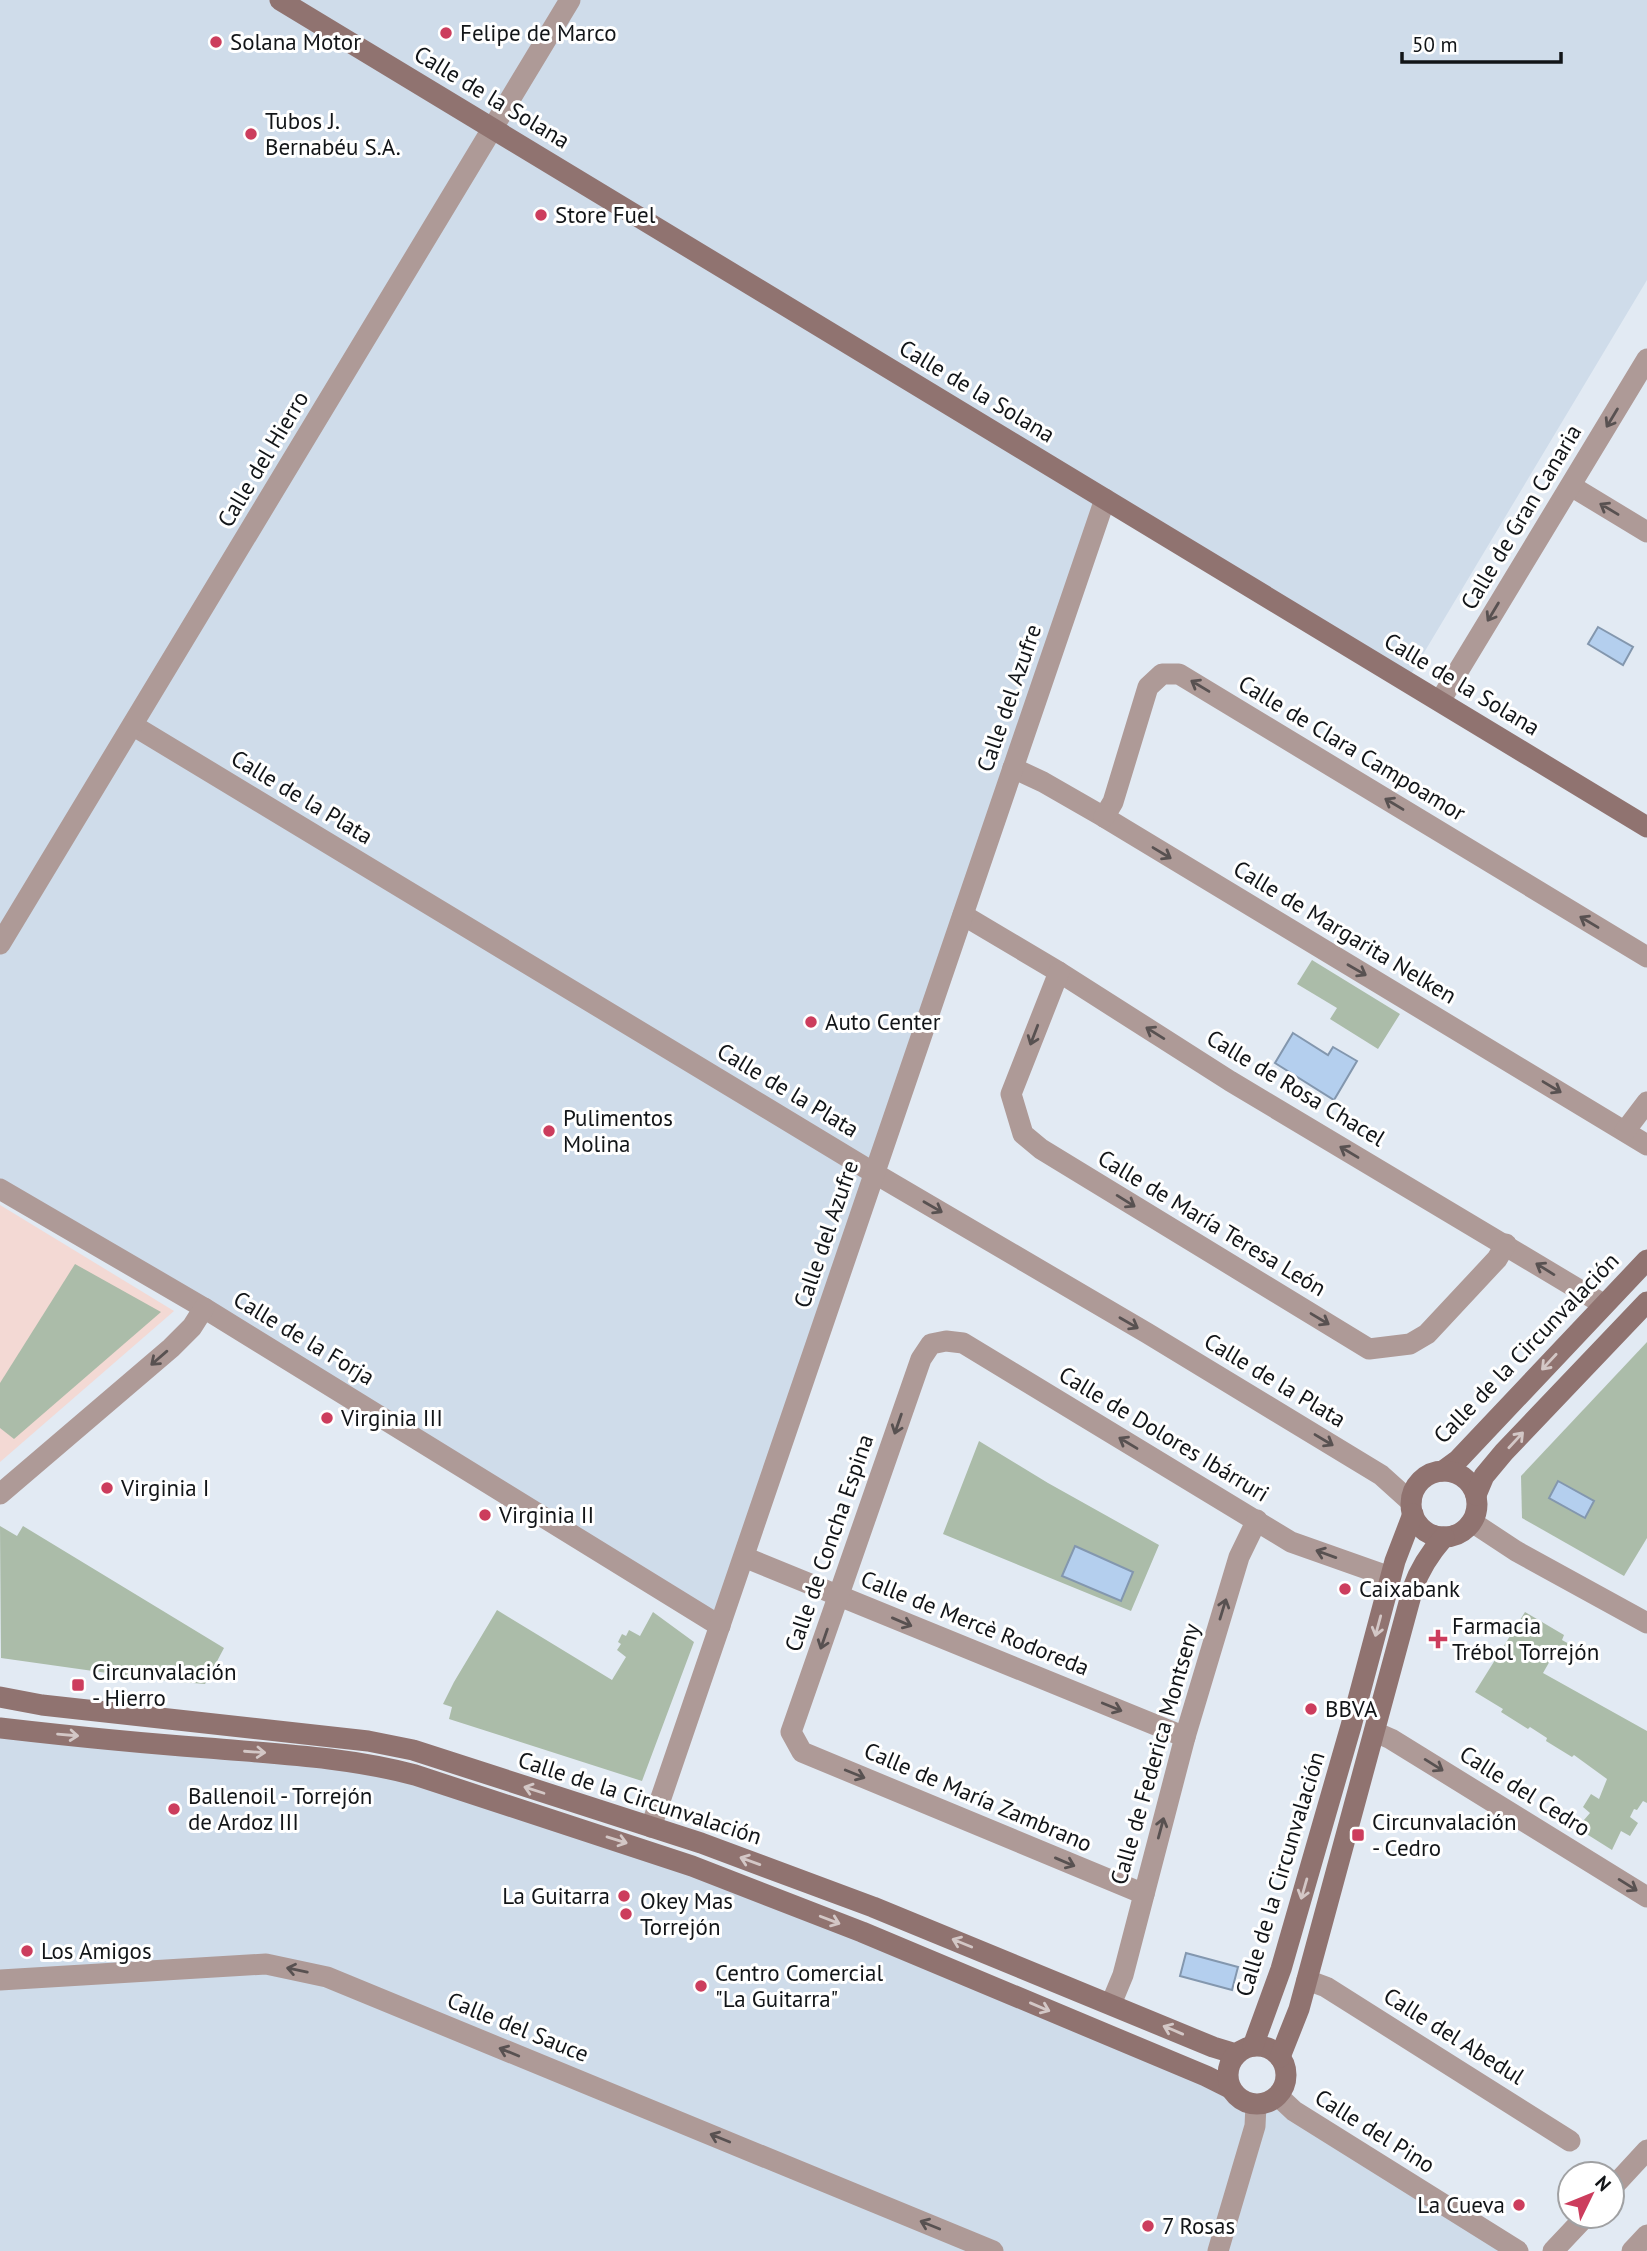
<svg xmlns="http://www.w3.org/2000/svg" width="1647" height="2251" font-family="'PT Sans',sans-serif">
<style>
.built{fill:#cfdcea}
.education{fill:#f3d9d4}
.green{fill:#abbca9}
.water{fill:#b4cfee;stroke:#8397ae;stroke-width:2}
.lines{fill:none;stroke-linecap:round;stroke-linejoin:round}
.street{stroke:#ae9a97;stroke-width:21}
.secondary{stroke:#907370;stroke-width:21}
.oneway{stroke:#585151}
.oneway2{stroke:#d3c7c6}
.poi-dot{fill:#cc3d5d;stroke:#fff;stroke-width:2.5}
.labels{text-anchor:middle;stroke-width:6;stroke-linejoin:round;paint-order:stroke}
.poi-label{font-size:23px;fill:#121518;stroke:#fff;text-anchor:start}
.street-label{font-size:23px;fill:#121518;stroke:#fff}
</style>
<rect width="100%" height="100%" fill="#e2eaf3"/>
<g class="built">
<path d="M0,0H1647V280L1407,681L1106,500L720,1626L0,1189Z"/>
<path d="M0,1728L305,1756L600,1835L1230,2088L1238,2098L1247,2103L1256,2105L1269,2102L1278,2096L1518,2251H0Z"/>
</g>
<path class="education" d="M0,1205L174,1311L0,1462Z"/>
<g class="green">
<path d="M1312,960L1400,1014L1378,1049L1330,1019L1337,1008L1297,984Z"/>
<path d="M75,1264L161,1312L14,1439L0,1428V1383Z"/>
<path d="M1647,1342V1538L1624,1576L1522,1518L1521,1476Z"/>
<path d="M979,1441L1048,1483L1159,1545L1131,1611L943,1534Z"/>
<path d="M0,1526L17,1536L23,1526L224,1648L205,1684L157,1680L1,1658Z"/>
<path d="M497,1610L612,1680L626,1657L617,1650L621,1644L618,1642L622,1634L626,1636L629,1630L640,1636L653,1612L694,1642L642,1781L449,1719L452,1707L443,1704L454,1682Z"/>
<path d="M1525,1612L1564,1635L1562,1640L1571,1645L1564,1657L1555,1652L1543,1673L1647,1731V1803L1643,1801L1637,1810L1634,1809L1630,1817L1638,1823L1630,1836L1621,1831L1612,1850L1577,1828L1590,1813L1583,1807L1591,1794L1599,1799L1607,1779L1574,1755L1572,1757L1546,1741L1547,1738L1530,1727L1528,1729L1501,1712L1503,1709L1475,1692Z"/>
</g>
<g class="water">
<path d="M1598,627L1633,647L1623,665L1588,644Z"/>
<path d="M1293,1033L1328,1055L1333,1047L1357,1061L1334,1100L1275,1063Z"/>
<path d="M1558,1481L1594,1501L1585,1518L1549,1498Z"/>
<path d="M1075,1546L1133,1572L1121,1601L1062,1576Z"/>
<path d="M1186,1953L1238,1967L1232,1990L1180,1976Z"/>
</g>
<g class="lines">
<g class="street">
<path d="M1571,486L1647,532"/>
<path d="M1440,701L1647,359"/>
<path d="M134,726L874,1173L1147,1333L1381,1475L1411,1502"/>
<path d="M1013,768L1043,782L1104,817L1647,1145"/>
<path d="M1104,817L1113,802L1148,687L1162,674H1179L1647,957"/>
<path d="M963,915L1059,972L1230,1081L1603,1304"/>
<path d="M0,944L570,0"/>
<path d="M1059,972L1011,1094L1023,1134L1041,1149L1369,1349L1410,1344L1427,1334L1497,1259L1506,1244"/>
<path d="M1625,1131L1647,1102"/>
<path d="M0,1189L204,1308L720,1626"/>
<path d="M0,1494L171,1348L192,1327L204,1308"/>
<path d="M1472,1522L1516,1551L1647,1623"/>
<path d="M744,1557L1185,1737"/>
<path d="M1375,1732L1391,1739L1647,1897"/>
<path d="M651,1827L1105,499"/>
<path d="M1144,1894L802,1752L791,1732L921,1359L931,1344L946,1341L963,1343L1291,1542L1390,1577"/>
<path d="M0,1980L266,1964L327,1977L993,2251"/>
<path d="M1307,1980L1326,1987L1570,2141"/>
<path d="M1111,2004L1123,1975L1185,1737L1239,1557L1257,1520"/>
<path d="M1278,2096L1294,2111L1518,2251"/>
<path d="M1612,2188L1647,2150"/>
<path d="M1218,2251L1255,2126L1256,2105"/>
<path d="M1553,2251L1586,2216"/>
<path d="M1632,2251L1647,2235"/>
</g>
<g class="secondary">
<path d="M280,0L1647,827"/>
<path d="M1443,1471L1458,1460L1647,1260"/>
<circle cx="1444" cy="1504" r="33"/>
<path d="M1476,1495L1484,1476L1504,1452L1647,1302"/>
<path d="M0,1697L42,1705L368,1741L413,1750L701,1843L873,1907L1213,2047L1236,2054"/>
<path d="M0,1728C69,1736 138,1743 208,1748C277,1754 347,1757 415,1775L692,1866L862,1932L1206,2076L1230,2088"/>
<circle cx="1257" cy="2075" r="29"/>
<path d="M1253,2046L1281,1969L1351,1726L1395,1561L1413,1514"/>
<path d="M1280,2057L1299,2009L1413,1588C1420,1568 1430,1553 1444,1537"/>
</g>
</g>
<defs><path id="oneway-shaft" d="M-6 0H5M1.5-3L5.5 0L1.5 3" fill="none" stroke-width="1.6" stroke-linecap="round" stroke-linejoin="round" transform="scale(1.75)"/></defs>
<g class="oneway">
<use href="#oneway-shaft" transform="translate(1612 418) rotate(121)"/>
<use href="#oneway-shaft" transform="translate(1609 509) rotate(-149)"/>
<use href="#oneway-shaft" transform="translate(1493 612) rotate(121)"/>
<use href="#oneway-shaft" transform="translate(1200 686) rotate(-149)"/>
<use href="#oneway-shaft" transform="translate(1394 804) rotate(-149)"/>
<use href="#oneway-shaft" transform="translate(1162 853) rotate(31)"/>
<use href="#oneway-shaft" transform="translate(1589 922) rotate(-149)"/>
<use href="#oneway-shaft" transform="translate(1357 970) rotate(30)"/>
<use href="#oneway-shaft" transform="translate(1155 1033) rotate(-148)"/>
<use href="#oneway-shaft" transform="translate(1034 1035) rotate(111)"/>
<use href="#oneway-shaft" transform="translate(1552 1087) rotate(31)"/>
<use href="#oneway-shaft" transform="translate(1349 1152) rotate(-149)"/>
<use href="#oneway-shaft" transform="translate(1126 1201) rotate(32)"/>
<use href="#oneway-shaft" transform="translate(933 1207) rotate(30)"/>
<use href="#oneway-shaft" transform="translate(1545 1269) rotate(-148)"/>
<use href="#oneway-shaft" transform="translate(1320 1319) rotate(31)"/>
<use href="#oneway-shaft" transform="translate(1129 1323) rotate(30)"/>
<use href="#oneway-shaft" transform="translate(159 1358) rotate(139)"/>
<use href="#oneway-shaft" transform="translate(898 1424) rotate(109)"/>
<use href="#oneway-shaft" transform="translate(1324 1440) rotate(31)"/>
<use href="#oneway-shaft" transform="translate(1128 1443) rotate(-149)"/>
<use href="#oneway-shaft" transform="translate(1326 1554) rotate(-160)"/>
<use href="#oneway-shaft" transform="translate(1223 1609) rotate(-73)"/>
<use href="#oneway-shaft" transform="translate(902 1622) rotate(23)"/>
<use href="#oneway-shaft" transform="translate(824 1639) rotate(109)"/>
<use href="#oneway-shaft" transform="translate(1112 1707) rotate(22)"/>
<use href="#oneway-shaft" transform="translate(1434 1765) rotate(32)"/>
<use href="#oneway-shaft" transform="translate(855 1774) rotate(22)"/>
<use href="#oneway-shaft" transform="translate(1161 1828) rotate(-75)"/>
<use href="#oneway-shaft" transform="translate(1065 1862) rotate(23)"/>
<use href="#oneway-shaft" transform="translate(1628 1885) rotate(32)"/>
<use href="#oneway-shaft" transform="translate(297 1970) rotate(-168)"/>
<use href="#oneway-shaft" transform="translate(509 2052) rotate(-158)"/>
<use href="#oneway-shaft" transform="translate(720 2138) rotate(-158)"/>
<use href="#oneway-shaft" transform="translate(930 2225) rotate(-158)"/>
</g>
<g class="oneway2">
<use href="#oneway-shaft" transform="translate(1549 1362) rotate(133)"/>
<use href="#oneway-shaft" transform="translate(1516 1440) rotate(-47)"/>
<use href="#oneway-shaft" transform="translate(1378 1626) rotate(105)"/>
<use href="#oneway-shaft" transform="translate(68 1735) rotate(5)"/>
<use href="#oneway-shaft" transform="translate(255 1752) rotate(4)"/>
<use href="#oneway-shaft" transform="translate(534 1790) rotate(-162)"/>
<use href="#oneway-shaft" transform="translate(617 1840) rotate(17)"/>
<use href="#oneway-shaft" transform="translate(750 1861) rotate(-160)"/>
<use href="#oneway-shaft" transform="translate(1304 1889) rotate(106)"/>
<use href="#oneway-shaft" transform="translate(830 1920) rotate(21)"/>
<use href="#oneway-shaft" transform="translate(962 1943) rotate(-158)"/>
<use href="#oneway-shaft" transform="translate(1040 2007) rotate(23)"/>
<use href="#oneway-shaft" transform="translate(1173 2030) rotate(-157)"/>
</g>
<g class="poi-dot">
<circle cx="446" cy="33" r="7"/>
<circle cx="216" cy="42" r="7"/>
<circle cx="251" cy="134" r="7"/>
<circle cx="541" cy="215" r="7"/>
<circle cx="811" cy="1022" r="7"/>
<circle cx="549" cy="1131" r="7"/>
<circle cx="327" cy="1418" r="7"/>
<circle cx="107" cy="1488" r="7"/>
<circle cx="485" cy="1515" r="7"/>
<circle cx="1345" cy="1589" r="7"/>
<path d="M1434.5 1628.5h7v7h7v7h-7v7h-7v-7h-7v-7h7z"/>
<rect x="71" y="1678" width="14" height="14" rx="3.5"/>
<circle cx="1311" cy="1709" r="7"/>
<circle cx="174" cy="1809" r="7"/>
<rect x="1351" y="1828" width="14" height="14" rx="3.5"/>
<circle cx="624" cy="1896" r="7"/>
<circle cx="626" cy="1914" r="7"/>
<circle cx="27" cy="1951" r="7"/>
<circle cx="701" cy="1986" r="7"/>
<circle cx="1519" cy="2205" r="7"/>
<circle cx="1148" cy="2226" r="7"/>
</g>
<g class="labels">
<g class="poi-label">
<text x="460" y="41">Felipe de Marco</text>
<text x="230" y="50">Solana Motor</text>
<text x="265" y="129">Tubos J.<tspan x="265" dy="26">Bernabéu S.A.</tspan></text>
<text x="555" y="223">Store Fuel</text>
<text x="825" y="1030">Auto Center</text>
<text x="563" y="1126">Pulimentos<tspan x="563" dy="26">Molina</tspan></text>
<text x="341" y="1426">Virginia III</text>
<text x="121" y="1496">Virginia I</text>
<text x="499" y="1523">Virginia II</text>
<text x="1359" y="1597">Caixabank</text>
<text x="1452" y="1634">Farmacia<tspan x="1452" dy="26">Trébol Torrejón</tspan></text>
<text x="92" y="1680">Circunvalación<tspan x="92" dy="26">- Hierro</tspan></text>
<text x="1325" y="1717">BBVA</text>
<text x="188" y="1804">Ballenoil - Torrejón<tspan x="188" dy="26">de Ardoz III</tspan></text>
<text x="1372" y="1830">Circunvalación<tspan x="1372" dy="26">- Cedro</tspan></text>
<text x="610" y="1904" text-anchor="end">La Guitarra</text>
<text x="640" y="1909">Okey Mas<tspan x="640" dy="26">Torrejón</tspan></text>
<text x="41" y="1959">Los Amigos</text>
<text x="715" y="1981">Centro Comercial<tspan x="715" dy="26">"La Guitarra"</tspan></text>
<text x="1505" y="2213" text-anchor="end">La Cueva</text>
<text x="1162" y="2234">7 Rosas</text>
</g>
<g class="street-label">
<text transform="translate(492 97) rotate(31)" y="8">Calle de la Solana</text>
<text transform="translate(977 391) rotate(31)" y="8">Calle de la Solana</text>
<text transform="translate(263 459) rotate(-59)" y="8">Calle del Hierro</text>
<text transform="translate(1521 517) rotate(-59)" y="8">Calle de Gran Canaria</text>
<text transform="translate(1462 684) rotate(31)" y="8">Calle de la Solana</text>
<text transform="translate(1009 698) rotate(-71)" y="8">Calle del Azufre</text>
<text transform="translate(1352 748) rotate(31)" y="8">Calle de Clara Campoamor</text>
<text transform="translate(302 797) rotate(31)" y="8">Calle de la Plata</text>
<text transform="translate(1345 932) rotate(31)" y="8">Calle de Margarita Nelken</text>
<text transform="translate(1296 1088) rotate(31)" y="8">Calle de Rosa Chacel</text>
<text transform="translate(788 1090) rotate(31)" y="8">Calle de la Plata</text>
<text transform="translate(1212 1223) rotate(31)" y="8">Calle de María Teresa León</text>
<text transform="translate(826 1234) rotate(-71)" y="8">Calle del Azufre</text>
<text transform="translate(304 1338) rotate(31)" y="8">Calle de la Forja</text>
<text transform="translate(1526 1348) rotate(-46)" y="8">Calle de la Circunvalación</text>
<text transform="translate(1275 1380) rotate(31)" y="8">Calle de la Plata</text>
<text transform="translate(1164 1434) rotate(31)" y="8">Calle de Dolores Ibárruri</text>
<text transform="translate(829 1543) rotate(-71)" y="8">Calle de Concha Espina</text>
<text transform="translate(975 1623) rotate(22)" y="8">Calle de Mercè Rodoreda</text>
<text transform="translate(1155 1754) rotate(-74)" y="8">Calle de Federica Montseny</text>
<text transform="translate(1525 1791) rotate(32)" y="8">Calle del Cedro</text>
<text transform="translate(978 1797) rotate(23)" y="8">Calle de María Zambrano</text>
<text transform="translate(640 1798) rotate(18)" y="8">Calle de la Circunvalación</text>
<text transform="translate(1280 1874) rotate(-73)" y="8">Calle de la Circunvalación</text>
<text transform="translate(518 2027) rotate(22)" y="8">Calle del Sauce</text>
<text transform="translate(1454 2036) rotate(32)" y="8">Calle del Abedul</text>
<text transform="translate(1375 2131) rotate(32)" y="8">Calle del Pino</text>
</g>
</g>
<g transform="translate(1591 2195) rotate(47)"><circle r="33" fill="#ffffff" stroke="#a0a1a3" stroke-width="2"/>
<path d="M0-5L12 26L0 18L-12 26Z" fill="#cc3d5d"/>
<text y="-10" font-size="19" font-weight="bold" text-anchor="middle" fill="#121518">N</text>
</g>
<path d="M1402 52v10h159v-10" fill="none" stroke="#121518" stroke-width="3.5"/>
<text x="1412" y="52" font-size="21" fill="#121518" stroke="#ffffff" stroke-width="5" paint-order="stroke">50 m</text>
</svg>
